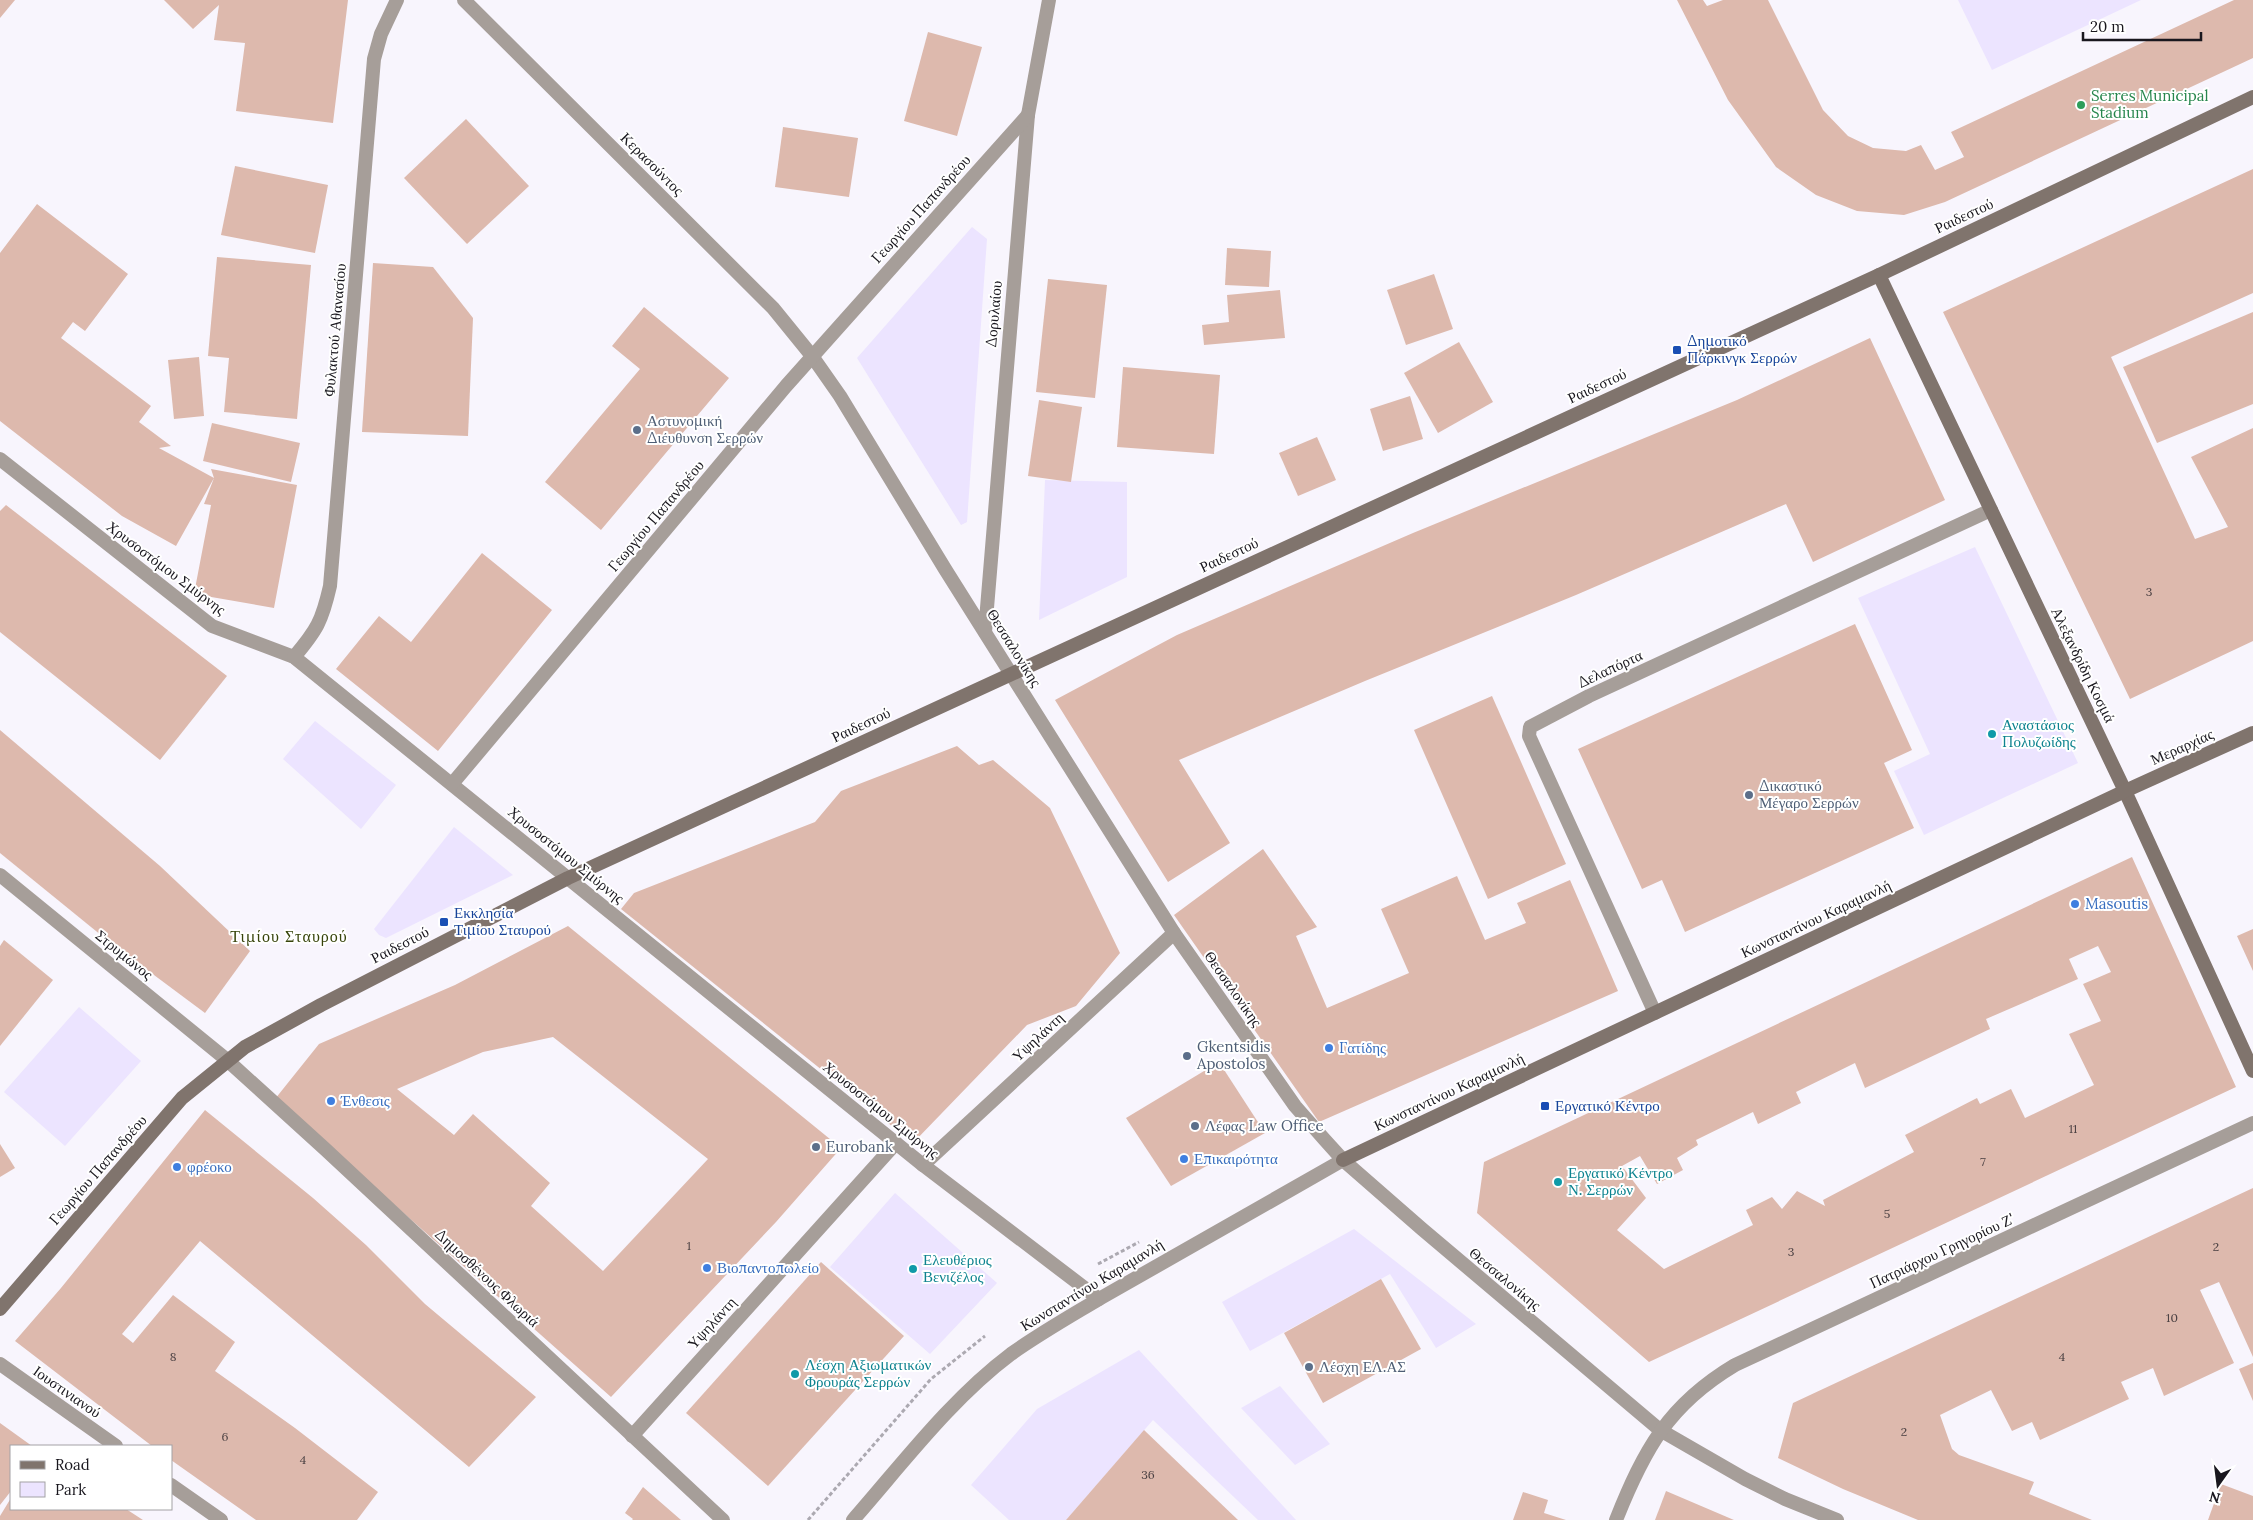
<svg xmlns="http://www.w3.org/2000/svg" width="2253" height="1520" font-family="Lora,serif">
<style>
.green{fill:#ece4ff}
.building{fill:#ddb9ad;fill-rule:evenodd}
.lines{fill:none;stroke-linecap:round;stroke-linejoin:round}
.path{stroke:#aca9b1;stroke-width:3;stroke-dasharray:4 2.5;stroke-linecap:butt}
.pedestrian{stroke:#a69e99;stroke-width:14}
.minor{stroke:#a69e99;stroke-width:14}
.secondary{stroke:#80746d;stroke-width:14}
.leisure-dot{fill:#2e9e5b;stroke:#fff;stroke-width:2}
.transit-dot{fill:#1a4fb4;stroke:#fff;stroke-width:2}
.service-dot{fill:#5c6f8a;stroke:#fff;stroke-width:2}
.culture-dot{fill:#0f9aa8;stroke:#fff;stroke-width:2}
.shop-dot{fill:#3f7fe0;stroke:#fff;stroke-width:2}
.labels{text-anchor:middle;stroke-width:4;stroke-linejoin:round;paint-order:stroke}
.number-label{font-size:12px;fill:#4a4042}
.leisure-label{font-size:15px;fill:#27864d;stroke:#fff;text-anchor:start}
.street-label{font-size:15px;fill:#19171e;stroke:#fff}
.transit-label{font-size:15px;fill:#164399;stroke:#fff;text-anchor:start}
.service-label{font-size:15px;fill:#4e5e75;stroke:#fff;text-anchor:start}
.culture-label{font-size:15px;fill:#0d838f;stroke:#fff;text-anchor:start}
.shop-label{font-size:15px;fill:#366cbe;stroke:#fff;text-anchor:start}
.neighbourhood-label{font-size:16px;letter-spacing:1px;fill:#37440b;stroke:#fff}
</style>
<rect width="100%" height="100%" fill="#f8f5fd"/>
<g class="green">
<path d="M1958,0H2141L1992,70Z"/>
<path d="M972,227L987,239L967,522L961,525L857,358Z"/>
<path d="M1045,480L1127,482V577L1039,620Z"/>
<path d="M1975,547L2078,763L1924,835L1894,771L1930,754L1858,598Z"/>
<path d="M315,721L396,785L361,829L283,759Z"/>
<path d="M454,827L513,875L386,938L379,935L374,929Z"/>
<path d="M79,1007L141,1061L65,1146L4,1092Z"/>
<path d="M895,1193L997,1283L930,1354L830,1267Z"/>
<path d="M1354,1229L1476,1324L1436,1348L1390,1274L1250,1351L1222,1302Z"/>
<path d="M1139,1350L1296,1520H1258L1153,1420L1066,1520H1009L971,1485L1037,1409Z"/>
<path d="M1280,1386L1330,1444L1295,1465L1241,1408Z"/>
</g>
<g class="building">
<path d="M0,0H15L0,18Z"/>
<path d="M164,0H348L333,123L236,111L245,43L214,40L219,5L193,29Z"/>
<path d="M1677,0H1703L1707,6L1723,0H1768L1823,110L1848,136L1873,148L1906,151L1921,145L1935,170L1964,157L1951,132L2234,0H2253V58L1945,202L1904,215L1857,211L1816,195L1776,167L1728,100Z"/>
<path d="M928,32L982,47L957,136L904,121Z"/>
<path d="M466,119L529,186L467,244L404,178Z"/>
<path d="M783,127L858,138L849,197L775,187Z"/>
<path d="M235,166L328,185L315,253L221,235Z"/>
<path d="M2253,169V293L2111,357L2195,539L2228,527L2191,457L2253,428V641L2130,699L1943,312Z"/>
<path d="M37,204L128,274L85,331L73,322L61,338L151,406L139,422L171,446L159,448L214,478L211,469L297,485L274,608L194,594L211,505L204,504L214,478L176,546L122,516L0,421V253Z"/>
<path d="M1227,248L1271,251L1269,287L1225,285Z"/>
<path d="M217,257L311,265L297,419L224,412L229,358L208,356Z"/>
<path d="M373,263L433,267L473,318L468,436L362,432Z"/>
<path d="M1434,274L1453,329L1406,345L1387,290Z"/>
<path d="M1048,279L1107,285L1095,398L1036,392Z"/>
<path d="M1280,290L1285,338L1204,345L1202,325L1229,322L1227,295Z"/>
<path d="M644,307L729,378L601,530L545,482L640,369L612,346Z"/>
<path d="M2253,312V404L2157,443L2123,367Z"/>
<path d="M1870,338L1945,500L1813,562L1786,504L1576,595L1365,681L1179,760L1230,843L1168,882L1055,700L1177,635L1413,533L1737,400Z"/>
<path d="M1459,342L1493,402L1438,433L1404,373Z"/>
<path d="M199,357L204,416L174,419L168,360Z"/>
<path d="M1123,367L1220,375L1214,454L1117,447Z"/>
<path d="M1410,396L1423,439L1383,451L1370,409Z"/>
<path d="M1039,400L1082,407L1071,482L1028,476Z"/>
<path d="M212,423L300,443L291,482L203,461Z"/>
<path d="M1317,437L1336,480L1298,496L1279,453Z"/>
<path d="M6,505L227,676L160,760L0,632V511Z"/>
<path d="M482,553L552,610L438,751L336,669L379,616L411,642Z"/>
<path d="M1855,624L1912,750L1884,763L1914,828L1685,932L1662,880L1642,889L1578,749Z"/>
<path d="M1492,696L1566,864L1488,899L1414,730Z"/>
<path d="M0,730L160,866L250,951L205,1013L107,940L0,853Z"/>
<path d="M957,746L979,765L993,760L1050,808L1120,953L1076,1006L1027,1025L913,1143L621,909L634,893L815,822L841,791Z"/>
<path d="M1263,849L1317,927L1296,936L1327,1008L1409,973L1381,909L1457,876L1485,940L1526,923L1517,903L1570,880L1618,991L1319,1122L1174,915Z"/>
<path d="M2132,857L2236,1087L1649,1362L1477,1213L1484,1162ZM2098,946L2111,972L2083,984L2101,1021L2069,1034L2094,1085L2025,1118L2011,1089L1980,1104L1977,1098L1905,1135L1914,1152L1823,1200L1825,1206L1797,1191L1782,1209L1772,1197L1746,1210L1753,1225L1664,1269L1617,1230L1646,1198L1622,1166L1640,1156L1657,1184L1683,1170L1677,1158L1698,1145L1696,1140L1753,1112L1758,1124L1801,1103L1796,1092L1855,1063L1865,1088L1990,1029L1986,1019L2078,979L2069,959Z"/>
<path d="M568,926L841,1148L776,1222L611,1397L275,1099L319,1044L455,985ZM553,1037L708,1159L603,1271L531,1206L550,1183L473,1114L454,1135L397,1089L483,1052Z"/>
<path d="M2253,929V971L2237,936Z"/>
<path d="M4,940L53,980L0,1046V946Z"/>
<path d="M1219,1062L1265,1133L1171,1186L1126,1118Z"/>
<path d="M205,1110L313,1198L366,1245L425,1304L536,1397L469,1467L200,1241L122,1334L133,1343L173,1295L235,1342L215,1371L295,1428L378,1492L357,1520H256L171,1460V1446H152L15,1341L61,1288Z"/>
<path d="M0,1144L15,1168L0,1177Z"/>
<path d="M2253,1188V1357L2219,1282L2200,1290L2234,1363L2164,1396L2153,1368L2121,1382L2129,1399L2040,1440L2032,1422L2012,1431L1991,1390L1940,1415L1952,1449L1959,1455L2034,1482L2029,1494L2092,1520H1918L1843,1489L1778,1458L1793,1403Z"/>
<path d="M821,1262L904,1336L768,1486L686,1413Z"/>
<path d="M1381,1279L1421,1349L1323,1403L1284,1333Z"/>
<path d="M2253,1363V1401L2239,1369Z"/>
<path d="M0,1423L32,1446H11V1491L0,1505Z"/>
<path d="M1144,1430L1238,1520H1066Z"/>
<path d="M2221,1484L2253,1496V1520H2208Z"/>
<path d="M643,1487L681,1520H632L633,1519L625,1513Z"/>
<path d="M1666,1491L1734,1520H1655Z"/>
<path d="M1523,1492L1548,1500L1544,1513L1566,1520H1513Z"/>
<path d="M11,1498V1509H126L143,1520H0V1516Z"/>
</g>
<g class="lines">
<g class="path">
<path d="M1098,1264L1139,1242"/>
<path d="M808,1520L931,1379L985,1336"/>
</g>
<g class="pedestrian">
<path d="M1028,115L1049,0"/>
<path d="M853,1520C903,1463 951,1399 1011,1354C1039,1334 1069,1317 1099,1299"/>
</g>
<g class="minor">
<path d="M464,0L773,308L812,356L840,396L945,569L1174,933L1295,1106L1324,1139L1343,1160L1422,1229L1660,1430L1745,1479L1785,1499L1837,1520"/>
<path d="M0,459L212,626L294,657L923,1165L1099,1299L1343,1160"/>
<path d="M985,632L1028,115"/>
<path d="M294,657C317,630 322,621 330,586L374,59L381,34L397,0"/>
<path d="M452,784L786,386L1028,115"/>
<path d="M0,875L227,1060L325,1149L723,1520"/>
<path d="M1655,1013L1529,736L1530,727L1589,696L1991,510"/>
<path d="M923,1165L1174,933"/>
<path d="M0,1364L116,1446"/>
<path d="M632,1436L896,1143"/>
<path d="M171,1485L221,1520"/>
<path d="M1616,1520C1644,1450 1668,1405 1735,1365L2253,1123"/>
</g>
<g class="secondary">
<path d="M1879,275L2125,791L2253,1071"/>
<path d="M1343,1160L2125,791L2253,733"/>
<path d="M0,1309L182,1098L245,1047L321,1005L568,878L1879,275L2253,97"/>
</g>
</g>
<circle class="leisure-dot" cx="2081" cy="105" r="5"/>
<g class="transit-dot">
<rect x="1672" y="345" width="10" height="10" rx="2.5"/>
<rect x="439" y="917" width="10" height="10" rx="2.5"/>
<rect x="1540" y="1101" width="10" height="10" rx="2.5"/>
</g>
<g class="service-dot">
<circle cx="637" cy="430" r="5"/>
<circle cx="1749" cy="795" r="5"/>
<circle cx="1187" cy="1056" r="5"/>
<circle cx="1195" cy="1126" r="5"/>
<circle cx="816" cy="1147" r="5"/>
<circle cx="1309" cy="1367" r="5"/>
</g>
<g class="culture-dot">
<circle cx="1992" cy="734" r="5"/>
<circle cx="1558" cy="1182" r="5"/>
<circle cx="913" cy="1269" r="5"/>
<circle cx="795" cy="1374" r="5"/>
</g>
<g class="shop-dot">
<circle cx="2075" cy="904" r="5"/>
<circle cx="1329" cy="1048" r="5"/>
<circle cx="331" cy="1101" r="5"/>
<circle cx="1184" cy="1159" r="5"/>
<circle cx="177" cy="1167" r="5"/>
<circle cx="707" cy="1268" r="5"/>
</g>
<g class="labels">
<g class="number-label">
<text x="2149" y="596">3</text>
<text x="2073" y="1133">11</text>
<text x="1983" y="1166">7</text>
<text x="1887" y="1218">5</text>
<text x="689" y="1250">1</text>
<text x="2216" y="1251">2</text>
<text x="1791" y="1256">3</text>
<text x="2172" y="1322">10</text>
<text x="173" y="1361">8</text>
<text x="2062" y="1361">4</text>
<text x="1904" y="1436">2</text>
<text x="225" y="1441">6</text>
<text x="303" y="1464">4</text>
<text x="1148" y="1479">36</text>
</g>
<g class="leisure-label">
<text x="2091" y="101">Serres Municipal<tspan x="2091" dy="17">Stadium</tspan></text>
</g>
<g class="street-label">
<text transform="translate(652 164) rotate(45)" y="5">Κερασούντος</text>
<text transform="translate(921 209) rotate(-48)" y="5">Γεωργίου Παπανδρέου</text>
<text transform="translate(1964 216) rotate(-25)" y="5">Ραιδεστού</text>
<text transform="translate(994 314) rotate(-85)" y="5">Δορυλαίου</text>
<text transform="translate(335 330) rotate(-85)" y="5">Φυλακτού Αθανασίου</text>
<text transform="translate(1597 386) rotate(-25)" y="5">Ραιδεστού</text>
<text transform="translate(656 516) rotate(-50)" y="5">Γεωργίου Παπανδρέου</text>
<text transform="translate(1229 555) rotate(-25)" y="5">Ραιδεστού</text>
<text transform="translate(166 568) rotate(37)" y="5">Χρυσοστόμου Σμύρνης</text>
<text transform="translate(1014 648) rotate(58)" y="5">Θεσσαλονίκης</text>
<text transform="translate(2083 665) rotate(64)" y="5">Αλεξανδρίδη Κοσμά</text>
<text transform="translate(1610 669) rotate(-25)" y="5">Δελαπόρτα</text>
<text transform="translate(861 725) rotate(-25)" y="5">Ραιδεστού</text>
<text transform="translate(2182 747) rotate(-24)" y="5">Μεραρχίας</text>
<text transform="translate(566 855) rotate(39)" y="5">Χρυσοστόμου Σμύρνης</text>
<text transform="translate(1816 919) rotate(-25)" y="5">Κωνσταντίνου Καραμανλή</text>
<text transform="translate(400 945) rotate(-27)" y="5">Ραιδεστού</text>
<text transform="translate(124 955) rotate(39)" y="5">Στρυμώνος</text>
<text transform="translate(1233 989) rotate(55)" y="5">Θεσσαλονίκης</text>
<text transform="translate(1038 1037) rotate(-43)" y="5">Υψηλάντη</text>
<text transform="translate(1449 1092) rotate(-25)" y="5">Κωνσταντίνου Καραμανλή</text>
<text transform="translate(881 1110) rotate(39)" y="5">Χρυσοστόμου Σμύρνης</text>
<text transform="translate(98 1170) rotate(-49)" y="5">Γεωργίου Παπανδρέου</text>
<text transform="translate(1942 1251) rotate(-25)" y="5">Πατριάρχου Γρηγορίου Ζ'</text>
<text transform="translate(487 1278) rotate(43)" y="5">Δημοσθένους Φλωριά</text>
<text transform="translate(1505 1279) rotate(40)" y="5">Θεσσαλονίκης</text>
<text transform="translate(1092 1285) rotate(-31)" y="5">Κωνσταντίνου Καραμανλή</text>
<text transform="translate(712 1323) rotate(-48)" y="5">Υψηλάντη</text>
<text transform="translate(67 1392) rotate(35)" y="5">Ιουστινιανού</text>
</g>
<g class="transit-label">
<text x="1687" y="346">Δημοτικό<tspan x="1687" dy="17">Πάρκινγκ Σερρών</tspan></text>
<text x="454" y="918">Εκκλησία<tspan x="454" dy="17">Τιμίου Σταυρού</tspan></text>
<text x="1555" y="1111">Εργατικό Κέντρο</text>
</g>
<g class="service-label">
<text x="647" y="426">Αστυνομική<tspan x="647" dy="17">Διέυθυνση Σερρών</tspan></text>
<text x="1759" y="791">Δικαστικό<tspan x="1759" dy="17">Μέγαρο Σερρών</tspan></text>
<text x="1197" y="1052">Gkentsidis<tspan x="1197" dy="17">Apostolos</tspan></text>
<text x="1205" y="1131">Λέφας Law Office</text>
<text x="826" y="1152">Eurobank</text>
<text x="1319" y="1372">Λέσχη ΕΛ.ΑΣ</text>
</g>
<g class="culture-label">
<text x="2002" y="730">Αναστάσιος<tspan x="2002" dy="17">Πολυζωίδης</tspan></text>
<text x="1568" y="1178">Εργατικό Κέντρο<tspan x="1568" dy="17">Ν. Σερρών</tspan></text>
<text x="923" y="1265">Ελευθέριος<tspan x="923" dy="17">Βενιζέλος</tspan></text>
<text x="805" y="1370">Λέσχη Αξιωματικών<tspan x="805" dy="17">Φρουράς Σερρών</tspan></text>
</g>
<g class="shop-label">
<text x="2085" y="909">Masoutis</text>
<text x="1339" y="1053">Γατίδης</text>
<text x="341" y="1106">Ένθεσις</text>
<text x="1194" y="1164">Επικαιρότητα</text>
<text x="187" y="1172">φρέοκο</text>
<text x="717" y="1273">Βιοπαντοπωλείο</text>
</g>
<g class="neighbourhood-label">
<text x="289" y="942">Τιμίου Σταυρού</text>
</g>
</g>
<rect x="10" y="1445" width="162" height="65" fill="#ffffff" stroke="#a3a2a5"/>
<rect x="20" y="1461" width="25" height="8" fill="#80746d" stroke="#a3a2a5"/>
<text x="55" y="1470" font-size="15" fill="#19171e">Road</text>
<rect x="20" y="1482" width="25" height="15" fill="#ece4ff" stroke="#a3a2a5"/>
<text x="55" y="1495" font-size="15" fill="#19171e">Park</text>
<g transform="translate(2218 1485) rotate(194)" stroke="#ffffff" stroke-width="4" paint-order="stroke">
<path d="M0-4L9 19L0 12L-9 19Z" fill="#19171e"/>
<text y="-8" font-size="14" font-weight="bold" text-anchor="middle" fill="#19171e">N</text>
</g>
<path d="M2083 32v8h118v-8" fill="none" stroke="#19171e" stroke-width="2.5"/>
<text x="2090" y="32" font-size="15" fill="#19171e" stroke="#ffffff" stroke-width="4" paint-order="stroke">20 m</text>
</svg>
